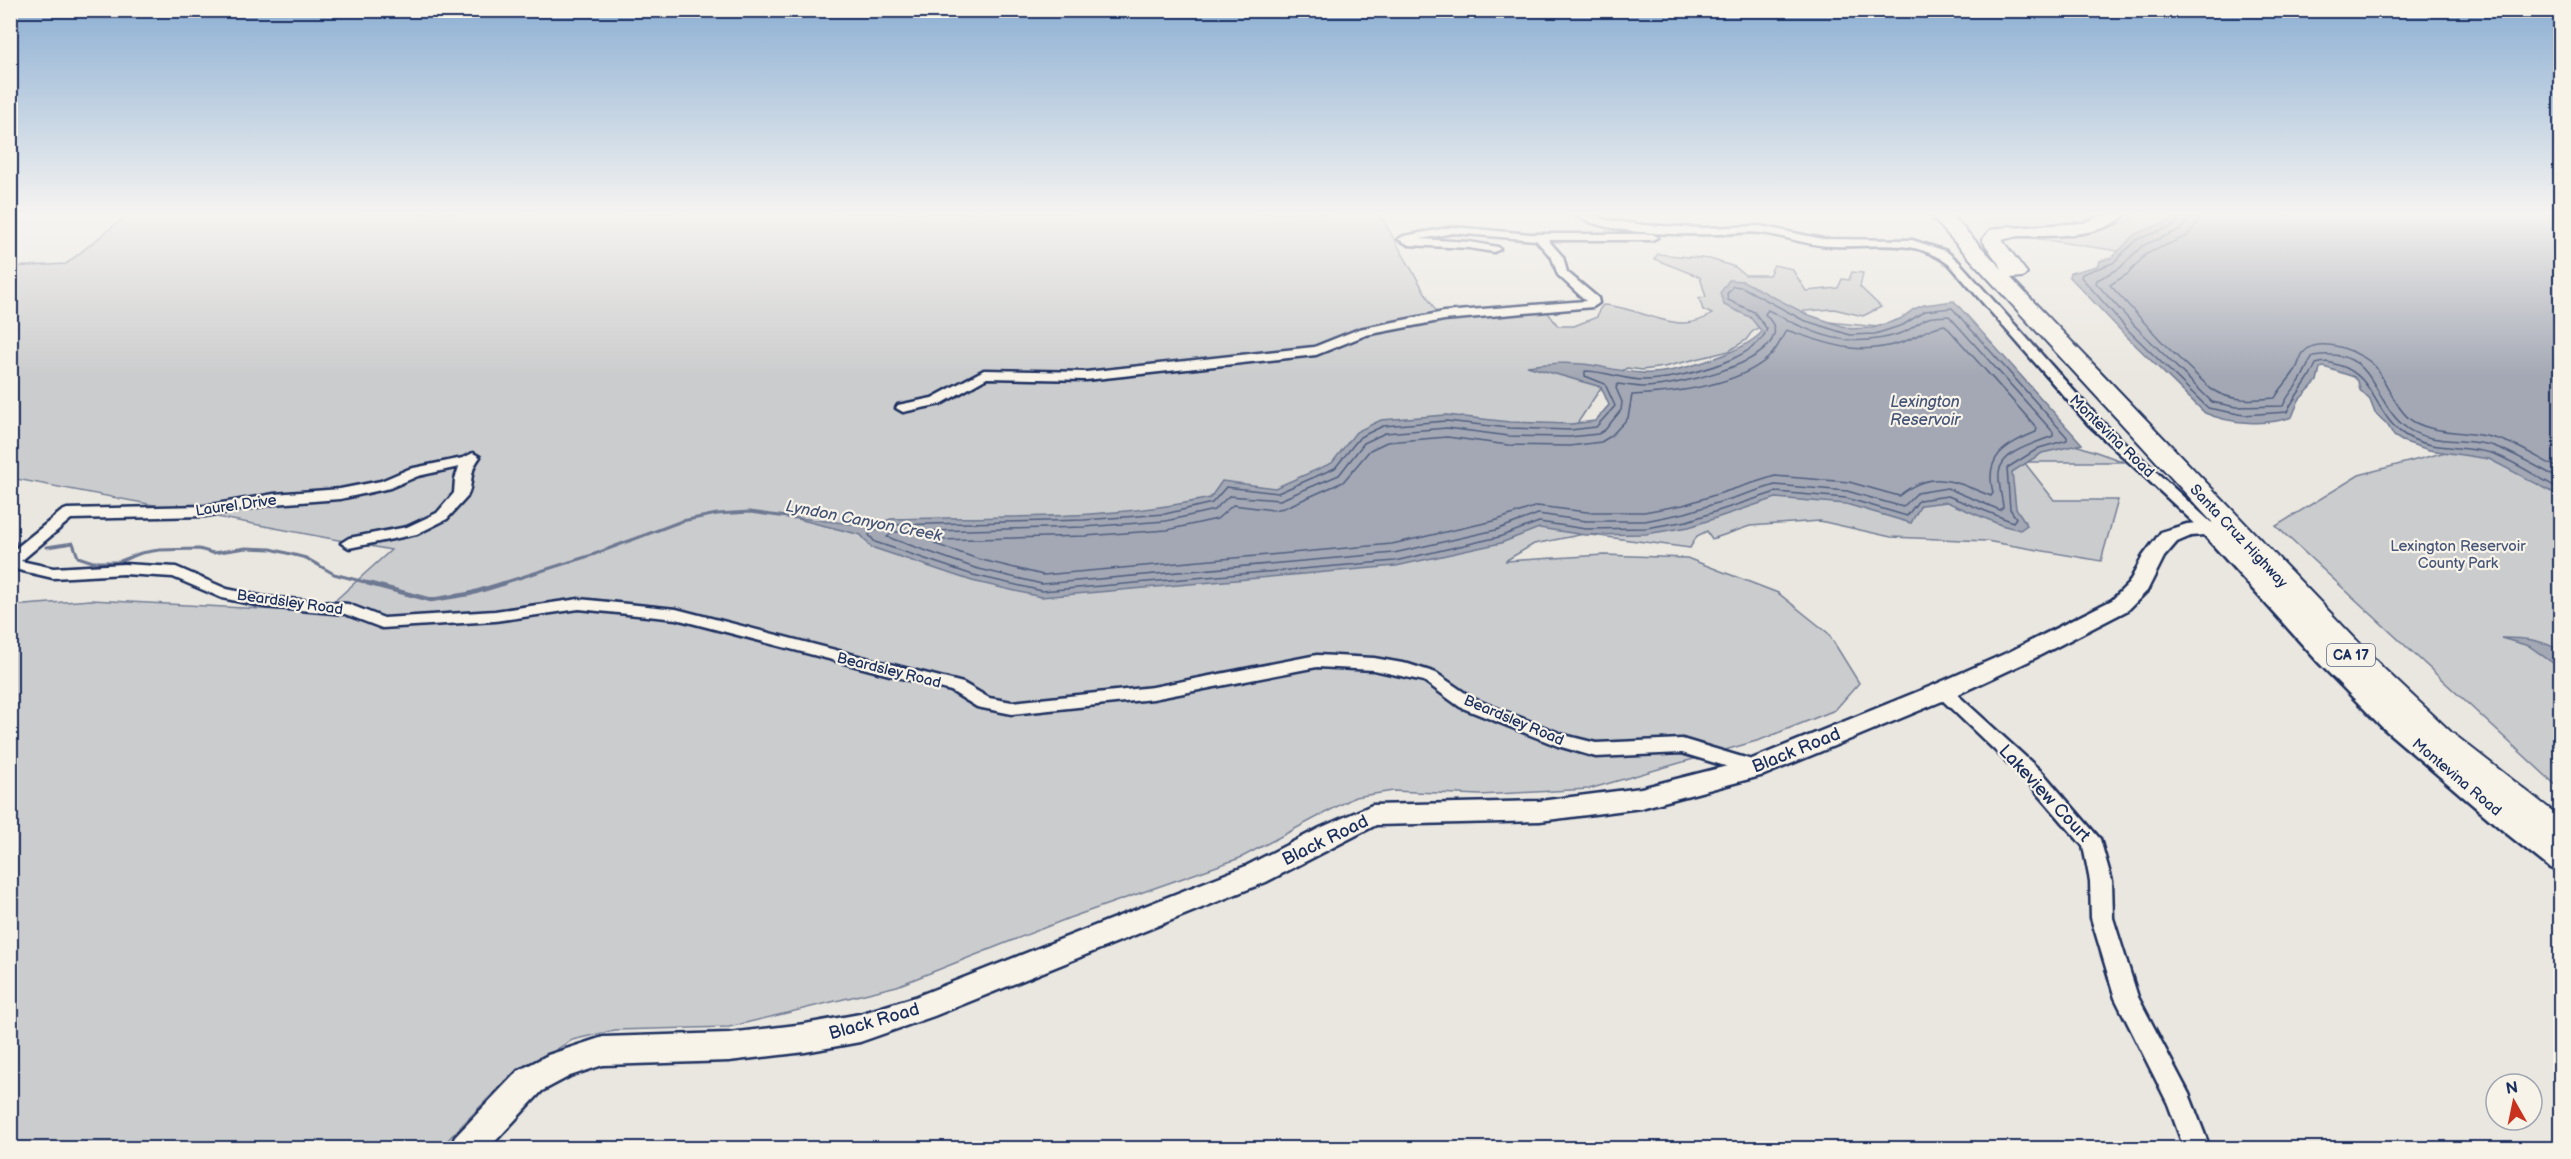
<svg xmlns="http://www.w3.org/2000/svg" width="2571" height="1159" font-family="'Balsamiq Sans',sans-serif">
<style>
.built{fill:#dadad6}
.green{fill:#cbcccd;stroke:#737e96;stroke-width:1.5}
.water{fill:#a3a8b4;stroke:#6d7892;stroke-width:1.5}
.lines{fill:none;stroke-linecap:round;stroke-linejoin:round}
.shore{stroke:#515f80;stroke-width:1.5}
.stream-far1{stroke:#6d7892;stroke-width:3}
.stream{stroke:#6d7892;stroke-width:4.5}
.street-casing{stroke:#1b2f5e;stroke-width:5}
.secondary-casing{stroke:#1b2f5e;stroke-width:5}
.highway-casing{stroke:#1b2f5e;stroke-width:4}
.street{fill:#f7f3e8;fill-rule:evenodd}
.secondary{fill:#f7f3e8;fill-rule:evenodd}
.highway{fill:#f7f3e8;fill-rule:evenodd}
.labels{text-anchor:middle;stroke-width:4.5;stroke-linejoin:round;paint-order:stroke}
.shield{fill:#f7f3e8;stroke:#5d6a87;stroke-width:1.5}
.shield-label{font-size:14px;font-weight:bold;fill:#1b2f5e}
.street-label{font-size:15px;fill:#1b2f5e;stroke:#f7f3e8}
.park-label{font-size:15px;fill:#47567a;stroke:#f7f3e8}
.water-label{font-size:16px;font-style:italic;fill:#445378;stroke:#f7f3e8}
.near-street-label{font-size:18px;fill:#1b2f5e;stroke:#f7f3e8}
</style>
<rect width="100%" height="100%" fill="#eae7e0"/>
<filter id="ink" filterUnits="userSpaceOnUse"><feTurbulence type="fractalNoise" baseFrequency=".0167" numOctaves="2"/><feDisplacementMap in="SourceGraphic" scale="12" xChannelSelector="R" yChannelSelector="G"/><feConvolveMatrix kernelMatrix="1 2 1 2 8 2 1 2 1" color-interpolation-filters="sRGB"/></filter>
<g filter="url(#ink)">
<path class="built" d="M1977,213H2103L2091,220L2022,228L1988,224Z"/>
<g class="green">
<path d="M130,213H1379L1438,315L1546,310L1558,326H1574L1597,317L1599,310L1603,305C1640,306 1677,338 1712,314L1703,310L1699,298L1706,297L1700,277L1654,259L1658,254L1710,259L1735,267L1745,275H1769L1774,265L1792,269L1806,291L1838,288L1842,279L1849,280L1852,272L1863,273L1860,287L1881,307L1863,316L1834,309L1777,313L1751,333L1746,340L1729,351L1664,367L1642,370L1627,368L1606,380L1571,433L1523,458L1774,342L1790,318L1879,327L1848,366L2125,462H2024L2054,500H2118L2101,561L1986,541L1891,537L1820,521L1750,526L1712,539L1707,531L1697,536L1690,548L1584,534L1534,544L1505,561L1604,555L1687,558L1778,593L1828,633L1859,683L1835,710L1760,740L1589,789L1480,795L1393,791L1355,797L1240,858L1069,918L897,986L729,1027L615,1030L572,1040L505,1081L440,1148H11V606L91,600L318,612L321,607L329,606L391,550L11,478V267L66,264Z"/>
<path d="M2128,213H2560V789L2276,526L2359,475L2446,452L2411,260L2189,262L2014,235C2045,234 2108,236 2132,217Z"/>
</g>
<g class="water">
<path d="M2179,213H2560V496L2489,459L2429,450L2402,441L2394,436L2387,424L2375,413L2370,400L2360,390L2358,381L2354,377L2324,367L2320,368L2317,381L2299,400L2292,417C2267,426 2230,424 2205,413L2124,334L2069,276L2070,273L2097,266L2100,261L2113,257L2135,234L2172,220Z"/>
<path d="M1729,280L1743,281L1806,314L1851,329L1873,328L1900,319L1914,309L1924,305L1954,301L2082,444L2042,453L2012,472L2016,508L2027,525L2020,530L2001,525L1947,502L1921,505L1911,523L1846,504L1776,498L1689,527L1646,534L1585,535L1539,528L1501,543L1396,566L1041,597L972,581L871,547L861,535L790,517L871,526L891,519C997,516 1106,521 1210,498L1222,481L1275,488L1332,463L1356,432L1381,420L1446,415L1510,422L1571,424L1595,421L1609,405L1601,387L1527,366C1546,363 1572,362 1591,365C1608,368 1625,372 1642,373C1672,375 1741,354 1762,332L1750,317L1724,305L1720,293Z"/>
<path d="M2501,638C2523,638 2542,639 2560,651V668L2529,646Z"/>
</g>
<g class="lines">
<g class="shore">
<path d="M2183,213L2181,218L2172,226L2136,240L2113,263L2082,274L2081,277L2128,330L2208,408L2244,415L2287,412C2295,394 2309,382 2316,364C2325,361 2329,362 2338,365C2375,375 2374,415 2405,435C2430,451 2463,445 2491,453C2511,459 2540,479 2560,489"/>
<path d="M2190,213L2188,222L2180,230L2142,246L2120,268L2097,280L2096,283L2134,325L2212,402L2236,407L2283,406C2289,391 2299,386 2304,373C2308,367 2308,362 2313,356C2378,345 2370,403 2408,429C2432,445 2467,437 2494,446C2516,454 2539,468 2560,479"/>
<path d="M2199,213L2197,223L2187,236L2146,254L2129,273L2110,285L2164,344L2211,389C2231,402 2253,400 2275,398C2281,387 2290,379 2296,369C2299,364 2300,356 2304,352C2320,334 2366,353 2377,369C2387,384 2398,413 2414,422C2437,434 2468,431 2494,438C2516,443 2539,459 2560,469"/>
<path d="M1733,286L1742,287L1803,320L1850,335L1875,334L1903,325L1925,311L1952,308L2067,437V440L2039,448L2007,468L2010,509L2016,518L2013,522L1948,496L1919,500L1907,516L1846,498L1776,492L1687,521L1646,528L1586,529L1539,522L1499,537L1395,561L1042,591L973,575L875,542L869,535L871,532L893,525L1084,520L1165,514L1212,503L1226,487L1278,493L1335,468L1360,437L1383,426L1446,421L1509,428L1570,430L1596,427L1615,406L1605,384L1585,376V371C1605,371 1624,380 1644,380C1676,380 1756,361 1767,329L1754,312L1728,300L1727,294Z"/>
<path d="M1768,310C1816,335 1848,351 1902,333C1911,330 1917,323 1926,319C1932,316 1942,317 1949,316L2053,432V436C2036,443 2001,451 1999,473C1998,484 2002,496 2003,507L2000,510L1947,488L1917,493L1903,507L1847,491L1775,485L1685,513L1645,521H1586L1538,514L1496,530L1394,553L1042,584L975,568L887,537L894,532L1084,527L1166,521L1214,510L1229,496L1280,500L1339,475L1364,443L1385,433L1447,428L1509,436L1570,437L1598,434L1605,430L1621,410L1622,402L1616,388L1618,384C1627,385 1636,387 1646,387C1673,386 1768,366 1774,334C1776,326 1770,320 1765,314Z"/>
<path d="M1945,325L2037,428L2036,432C2005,445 1984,456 1993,493L1991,496C1956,482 1932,468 1899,496L1849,482L1775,476L1683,505L1644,512H1587L1537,506L1494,521L1392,544L1043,575L978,559L935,544L938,540L1085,536L1167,530L1217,519L1233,505L1273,510L1284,508L1343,482L1370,450L1387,442L1447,437L1508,445L1570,446L1601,442L1611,436L1628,418L1632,395C1672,393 1738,386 1769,357C1777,350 1781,340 1786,330C1829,344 1857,357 1903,342C1918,337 1928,327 1945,325Z"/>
</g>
<g class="stream-far1">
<path d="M10,539L20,545"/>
<path d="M47,547L73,543L78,557L93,562H118L141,553L159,550L199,549L213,553L246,548L271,549L306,558L334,574L372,584"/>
<path d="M500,584L592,555L682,521L717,514L750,512L794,518"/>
</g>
<path class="stream" d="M367,583L431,600L469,594L505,583"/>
<g class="street-casing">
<g id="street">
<path d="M1574,213H1588L1606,220L1644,225L1700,228L1760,226L1823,239L1912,240L1946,251L1959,262L2099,419L2217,528L2209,533L2203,531L2089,425L1951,266C1913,236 1878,248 1833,246C1809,246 1786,236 1762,233C1747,231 1731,234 1716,234C1684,235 1598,235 1574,213Z"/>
<path d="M1453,227L1530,234H1652L1658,237L1652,240H1548L1563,257L1567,272L1598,298L1599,303L1593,307L1444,320L1366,335L1316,355L1086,380L987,378L941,404L903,412L896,408L898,405L932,398L984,370L1086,372L1314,347L1359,329L1444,312L1586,301L1558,275L1552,258L1536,240L1453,233L1421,239L1469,242L1498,247L1500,249L1494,252L1469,248L1409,245L1398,239L1404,236Z"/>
<path d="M473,453L480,457C468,472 474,483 467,497L447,519L417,534L349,548L341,543L349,538L407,527L437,513L454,493L455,479L459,467L418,476L390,488L340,499L274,504L205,516L71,519L21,561L53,568L124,564L176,567L227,589L265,597L348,604L384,618L495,611L579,599L676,609L963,683L989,698L1012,702L1153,687L1317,655L1374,658L1408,664L1436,673L1474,699L1564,735L1596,743L1682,739L1762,763L1765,768L1762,773L1755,775L1682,753L1596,757L1558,746L1460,707L1424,681L1374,670L1317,667L1153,699L1012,714L977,707L951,691L676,619L579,609L495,621L382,628L345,614L265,607L222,598L173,577L124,574L53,578L10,568V553L62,511L67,509L205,506L274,494L340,489L381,481L409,469L463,458Z"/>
<path d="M1943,685L1949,687L2043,773L2100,839L2112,881L2113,918L2138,997L2189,1094L2210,1148H2184L2168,1104L2115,998L2091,918L2090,881L2083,846L2029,783L1937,695L1934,691L1937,687Z"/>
</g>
</g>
<g class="secondary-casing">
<g id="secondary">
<path d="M2109,213H2127C2105,239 2042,236 2011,236L2004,232L2011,228L2083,223Z"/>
<path d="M2209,522L2217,523L2377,693L2472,776L2560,845V871L2550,868L2501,829L2382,727L2319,663L2204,535L2191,536L2177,542L2164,557L2147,591L2128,610L2027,662L1952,697L1764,775L1641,808L1540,821L1376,825L1266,882L934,1016L860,1042L805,1052L729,1061L603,1065L570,1076L542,1091L489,1148H450L455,1137L518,1071L548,1055L603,1037L729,1033L805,1024L860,1014L915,997L1246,866L1320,828L1372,805L1540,801L1641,788L1747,761L1934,685L2009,652L2112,600L2129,583L2143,556L2161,532L2187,524Z"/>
</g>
</g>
<g class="highway-casing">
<path id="highway" d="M1928,213H1949L2003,270L1982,240L1990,230L2011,226L2018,228L2021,232L2018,236L2002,240L2027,273L2023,277L2011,278L2384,669L2451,732L2560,817V851L2547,847L2427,748L2360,683Z"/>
</g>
<use href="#street" class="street"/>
<use href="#secondary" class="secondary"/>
<use href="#highway" class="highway"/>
</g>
</g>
<linearGradient id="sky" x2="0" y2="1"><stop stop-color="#8cafd3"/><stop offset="0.57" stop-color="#f6f4f1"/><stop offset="1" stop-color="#f6f4f1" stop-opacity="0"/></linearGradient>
<rect width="2571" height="376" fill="url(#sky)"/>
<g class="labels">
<rect class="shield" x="2327" y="644" width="48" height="22" rx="4.5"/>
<g class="shield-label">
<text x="2351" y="660">CA 17</text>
</g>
<g class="street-label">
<text transform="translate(2112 436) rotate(44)" y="5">Montevina Road</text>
<text transform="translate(236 505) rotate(-8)" y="5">Laurel Drive</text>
<text transform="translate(2239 536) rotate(47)" y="5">Santa Cruz Highway</text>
<text transform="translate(290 602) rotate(8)" y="5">Beardsley Road</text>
<text transform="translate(889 670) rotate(14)" y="5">Beardsley Road</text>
<text transform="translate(1514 720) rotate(23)" y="5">Beardsley Road</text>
<text transform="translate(2457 777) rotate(40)" y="5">Montevina Road</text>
</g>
<g class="park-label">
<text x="2458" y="551">Lexington Reservoir<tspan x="2458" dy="17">County Park</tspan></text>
</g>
<g class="water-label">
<text x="1925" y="407">Lexington<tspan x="1925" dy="18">Reservoir</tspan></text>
<text transform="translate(864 520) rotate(11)" y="6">Lyndon Canyon Creek</text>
</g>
<g class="near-street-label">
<text transform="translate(1796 750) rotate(-22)" y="6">Black Road</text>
<text transform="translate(2045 793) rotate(47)" y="6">Lakeview Court</text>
<text transform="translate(1325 840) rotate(-26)" y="6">Black Road</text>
<text transform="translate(874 1021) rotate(-16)" y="6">Black Road</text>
</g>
</g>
<rect width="2571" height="1159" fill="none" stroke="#f7f3e8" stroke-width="36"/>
<rect x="18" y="18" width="2535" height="1123" fill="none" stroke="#1b2f5e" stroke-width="2" filter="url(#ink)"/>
<g transform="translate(2514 1102) rotate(351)"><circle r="28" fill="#f7f3e8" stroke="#9fa5b1" stroke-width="1.5"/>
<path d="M0-4.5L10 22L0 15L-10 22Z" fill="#c8321e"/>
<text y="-9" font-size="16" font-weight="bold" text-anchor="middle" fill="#1b2f5e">N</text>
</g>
</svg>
